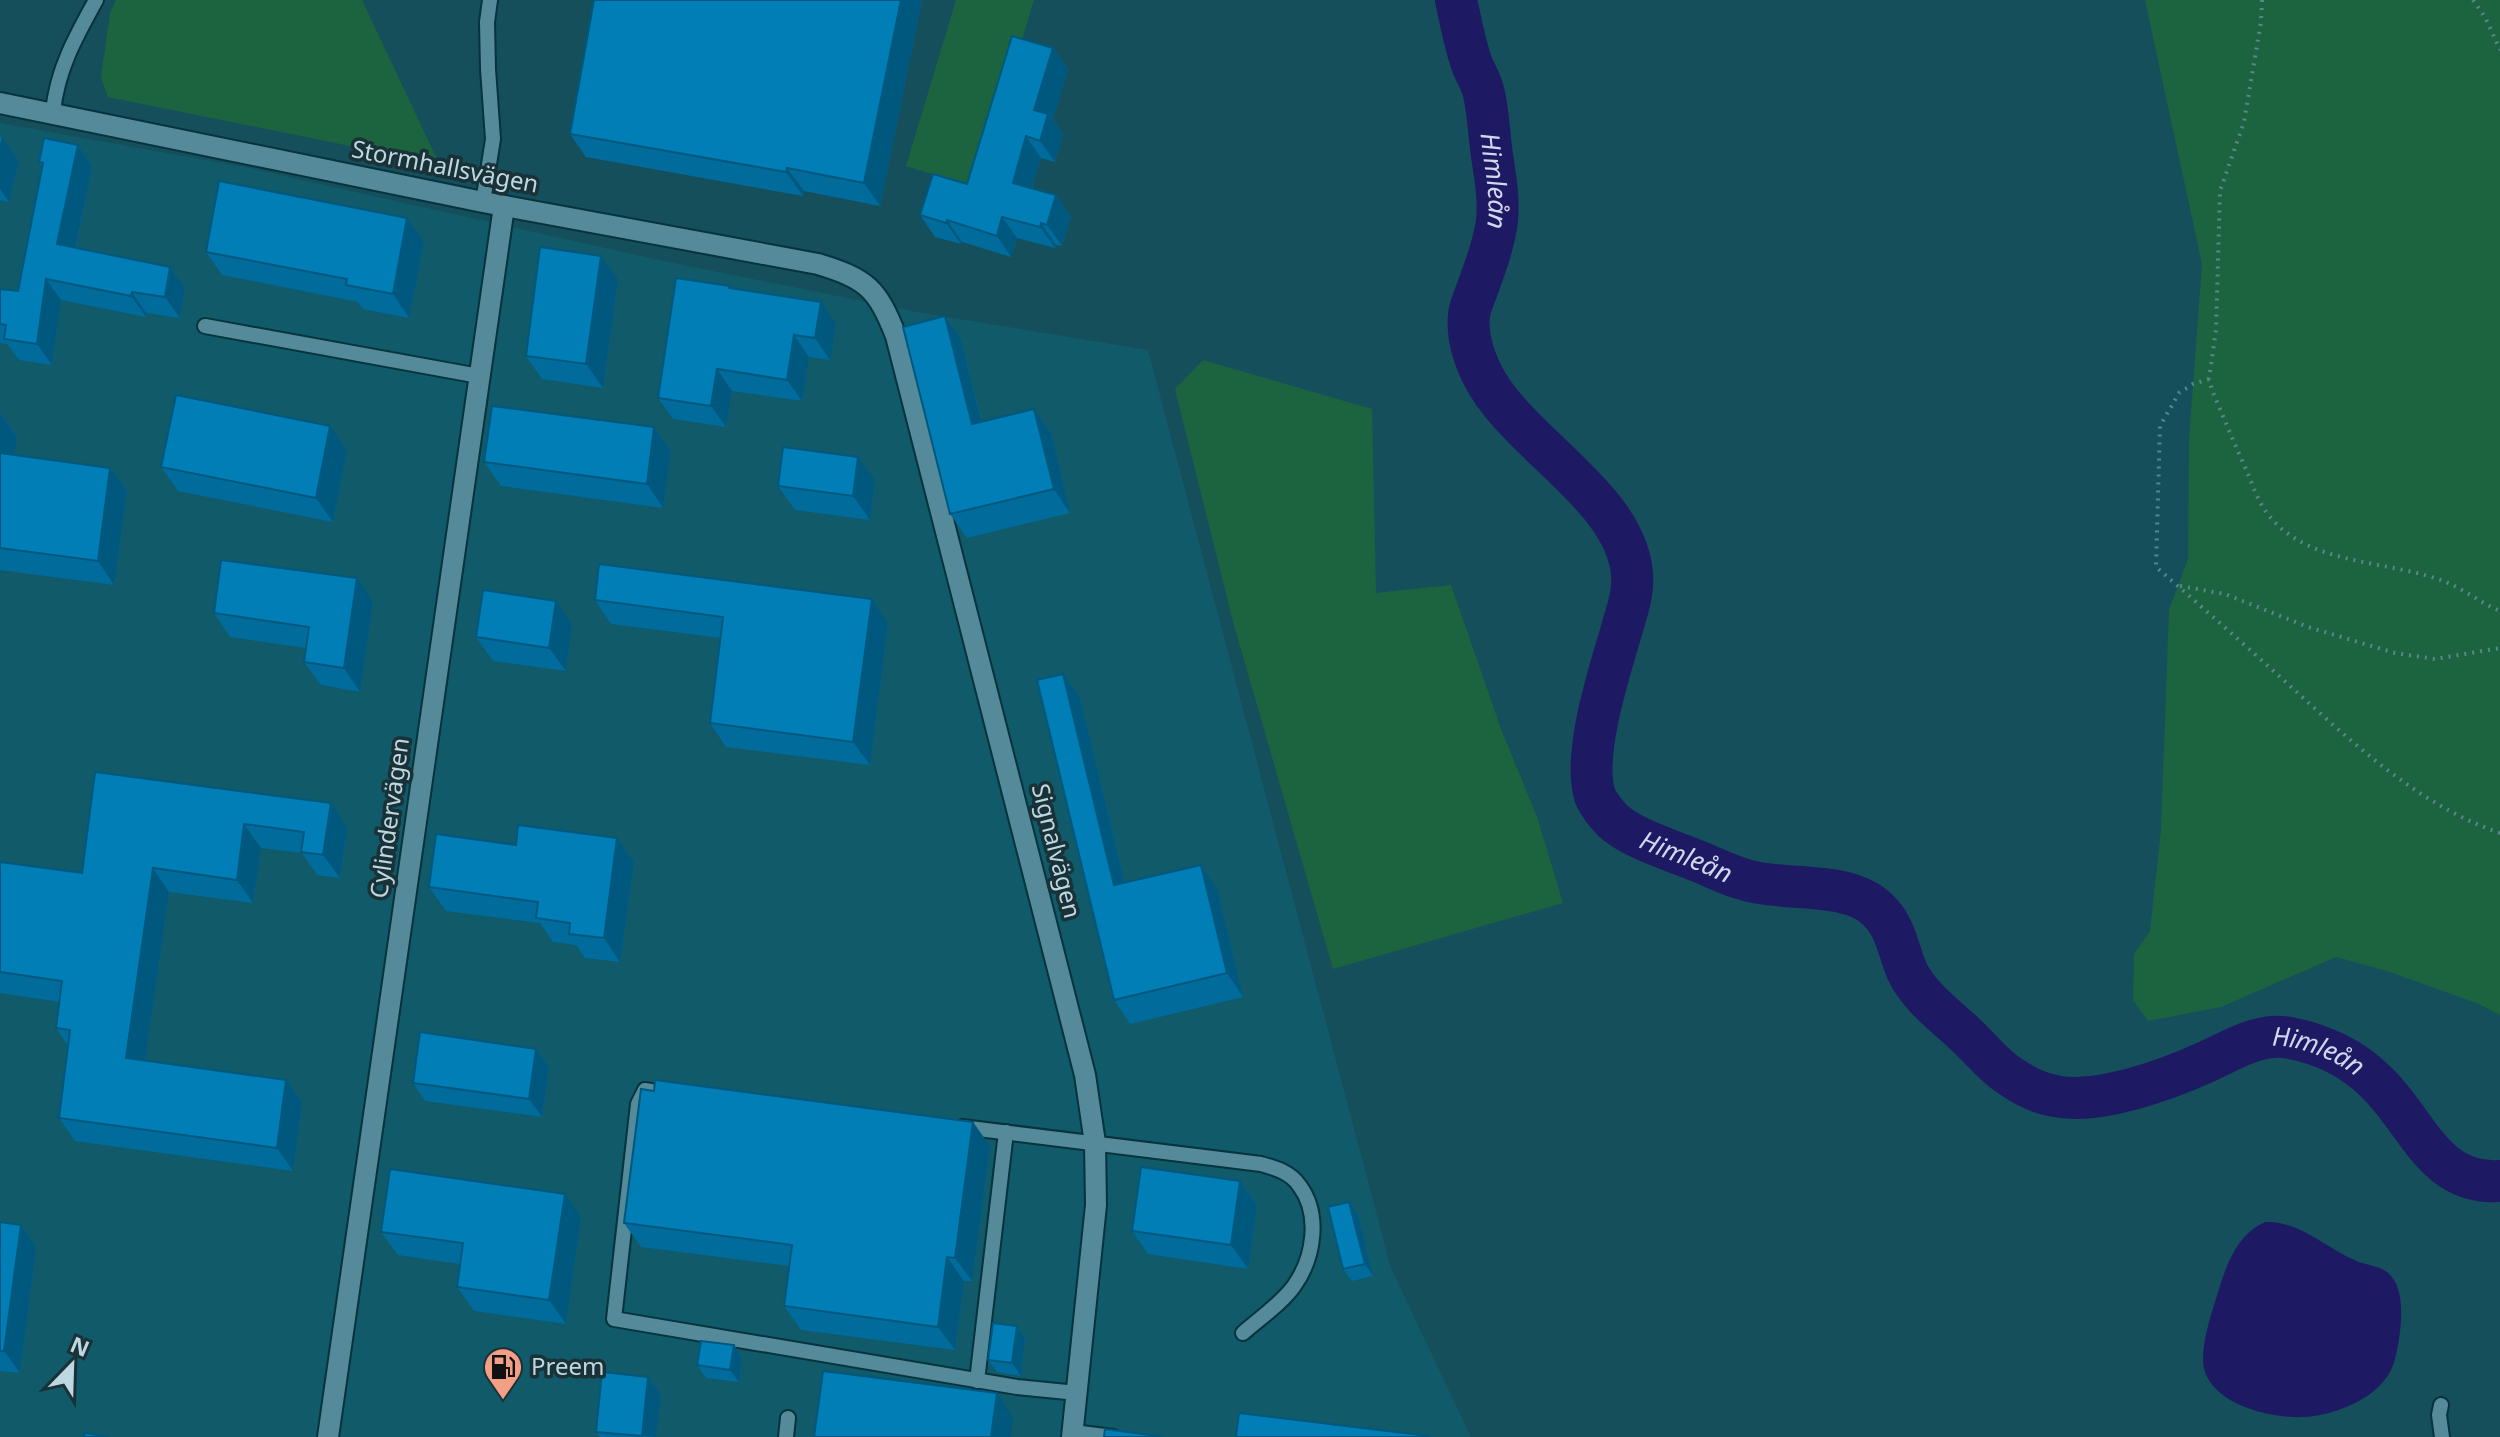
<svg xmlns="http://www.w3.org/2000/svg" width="2500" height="1437" font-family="'Noto Sans',sans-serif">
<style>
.built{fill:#105a69}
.green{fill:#1c6440}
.water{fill:#1e1963}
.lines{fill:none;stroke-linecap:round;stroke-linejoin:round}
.river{stroke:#1e1963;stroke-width:42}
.service-casing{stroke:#06333d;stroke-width:18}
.minor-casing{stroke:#06333d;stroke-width:24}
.path{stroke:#598691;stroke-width:4;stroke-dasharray:2 6;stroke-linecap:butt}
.service{stroke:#548a99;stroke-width:14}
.minor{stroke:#548a99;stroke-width:20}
.wall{fill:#016c9c}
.shaded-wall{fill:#01587f}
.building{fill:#017eb5;stroke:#01587f;stroke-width:2}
.labels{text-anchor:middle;stroke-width:7;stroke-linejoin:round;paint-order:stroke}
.street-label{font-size:24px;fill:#bdd8e0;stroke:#1a3137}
.poi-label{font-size:24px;fill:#bdd8e0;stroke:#1a3137;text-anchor:start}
.water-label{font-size:26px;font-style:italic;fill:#d3d7ed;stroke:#1a3137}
</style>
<rect width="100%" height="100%" fill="#154f5c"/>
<path class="built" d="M0,123L244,167L659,260L917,312L1148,350L1391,1268L1471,1437H0Z"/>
<g class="green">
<path d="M116,0H362L436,157L429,162L108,97L101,77L110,13Z"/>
<path d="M956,0H1034L977,188L906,166Z"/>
<path d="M2145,0H2500V1015L2479,1004L2387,971L2336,957L2221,1007L2148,1021L2133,1000L2134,954L2150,931L2161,830L2169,610L2188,559L2189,440L2202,264Z"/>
<path d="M1203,360L1372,409L1376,593L1451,585L1501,729L1537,817L1563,903L1333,969L1232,618L1175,389Z"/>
</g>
<path class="water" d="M2265,1222C2299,1220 2328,1250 2359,1262C2368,1265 2379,1266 2387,1272C2391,1275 2396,1282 2397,1286C2405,1306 2400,1338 2395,1359C2387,1395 2338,1415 2304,1417C2270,1419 2204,1403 2203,1360C2203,1337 2212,1312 2219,1289C2227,1263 2238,1234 2265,1222Z"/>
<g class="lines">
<path class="river" id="s1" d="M1456,0C1461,22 1465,46 1473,67C1477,76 1482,83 1484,94C1489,116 1489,139 1493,162C1496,182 1499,200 1497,221C1494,243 1486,265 1478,287C1475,296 1470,306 1469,315C1467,334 1473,355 1481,372C1514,442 1626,495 1632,574C1634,593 1626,614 1621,632C1609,673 1582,755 1595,796C1598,803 1606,814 1612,820C1632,839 1674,851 1700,862C1715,868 1730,876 1746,880C1786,892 1848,880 1878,910C1896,927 1898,950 1907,971C1919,997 1947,1017 1967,1036C1981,1049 1994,1066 2010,1076C2024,1086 2038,1093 2055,1096C2098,1105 2166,1080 2206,1062C2233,1050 2259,1032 2290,1038C2322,1044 2353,1059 2376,1082C2417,1120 2433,1186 2500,1181"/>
<g class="service-casing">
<g id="service">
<path d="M53,112C57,70 76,36 96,0"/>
<path d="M483,202L493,139L488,69L487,22L490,0"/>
<path d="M205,326L479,376"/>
<path d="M651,1091L645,1090L638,1104L614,1319L1017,1387L1077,1393"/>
<path d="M962,1127L1261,1164C1275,1168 1290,1172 1299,1185C1321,1214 1314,1258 1294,1286C1281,1304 1260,1318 1243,1333"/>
<path d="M977,1381L1006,1132"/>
<path d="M2441,1405L2439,1415L2442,1437"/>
<path d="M1073,1432L1113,1437"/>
<path d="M786,1437L788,1418"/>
</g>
</g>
<g class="minor-casing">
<g id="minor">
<path d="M0,103L483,202L818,264C867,279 877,288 896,336L1085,1075L1095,1143L1096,1205L1072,1437"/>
<path d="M328,1437L504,206"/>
</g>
</g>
<g class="path">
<path d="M2262,0L2261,22L2244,122L2220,191L2216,330L2209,379L2212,390C2223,416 2234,443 2246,469C2252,483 2257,500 2267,513C2307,567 2388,559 2446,582C2465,590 2481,603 2500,611"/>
<path d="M2473,0L2485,17L2500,50"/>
<path d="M2209,379L2193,384L2179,393L2160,426L2156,567C2201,606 2246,646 2290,686C2353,743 2418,805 2500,833"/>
<path d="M2180,586L2225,594L2308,627L2395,653L2435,659L2500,648"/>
</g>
<use href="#service" class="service"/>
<use href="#minor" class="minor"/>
</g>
<g class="wall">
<path d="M922,0L880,206L804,191L803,196L586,157L570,134Z"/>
<path d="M1053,48L1068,69L1053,120L1063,135L1055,162L1041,158L1032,188L1056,195L1071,217L1062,246L1056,245L1055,248L1017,238L1011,257L962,242L961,244L935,237L920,215L967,184Z"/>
<path d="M0,136L19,161L9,202L0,200Z"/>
<path d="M78,145L92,166L76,248L170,267L185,288L180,318L146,313V317L61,300L52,365L19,360L7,344L0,343V289L18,291L42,167L39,162Z"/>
<path d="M407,218L424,242L409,318L363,309L358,302L222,275L206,252Z"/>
<path d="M618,279L603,388L542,379L526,356Z"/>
<path d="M730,286L732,289L836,324L830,360L809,357L802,401L732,391L726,427L673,419L658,398Z"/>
<path d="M945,316L961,340L982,422L1034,409L1051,433L1070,513L967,538L950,514Z"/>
<path d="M0,413L17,437L14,455L110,468L127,491L114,585L0,570Z"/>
<path d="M330,426L347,450L333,522L178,491L161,467Z"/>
<path d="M654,427L671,451L663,508L501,486L484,462Z"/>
<path d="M875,480L870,520L795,510L778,486Z"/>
<path d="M357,578L373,602L360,692L321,685L304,662L306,648L230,637L214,613Z"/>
<path d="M872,599L888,623L870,765L726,747L710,723L721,638L611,624L595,600Z"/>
<path d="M556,601L572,624L566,671L493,661L476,637Z"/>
<path d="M1063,674L1080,698L1125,883L1217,889L1243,997L1130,1024L1114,1000Z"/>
<path d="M95,772L347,827L340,878L317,875L302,853L261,848L253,903L169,892L145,1061L286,1080L302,1103L293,1171L75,1141L59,1118L68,1046L56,1028L60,1002L0,993V862L82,873Z"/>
<path d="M617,838L634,862L620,962L585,958L576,945L553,942L540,923L446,911L429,887L516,845Z"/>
<path d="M536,1049L549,1067L542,1117L425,1101L413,1083Z"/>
<path d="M990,1146L972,1281H964L955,1350L801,1330L784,1306L789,1266L641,1247L624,1223Z"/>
<path d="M1240,1181L1257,1205L1248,1269L1148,1254L1132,1231Z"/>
<path d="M1349,1202L1358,1214L1373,1276L1352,1281L1343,1269Z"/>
<path d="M581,1217L566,1324L474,1311L457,1287L460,1264L398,1255L381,1232Z"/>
<path d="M0,1222L36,1247L20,1373L0,1371Z"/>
<path d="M1017,1326L1025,1338L1021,1376L997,1372L988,1360Z"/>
<path d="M734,1345L742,1358L739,1382L706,1378L697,1365Z"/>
<path d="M661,1395L656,1437H600L596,1432Z"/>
</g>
<g class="shaded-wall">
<path d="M901,0H922L880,206L864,183Z"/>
<path d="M1053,48L1068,69L1053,120L1063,135L1055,162L1040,141L1034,110Z"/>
<path d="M1026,136L1041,158L1027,204L1013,183Z"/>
<path d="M2,137L19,161L9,202L0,189V145Z"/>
<path d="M78,145L92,166L72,265L57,244Z"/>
<path d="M787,168L804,191L803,196L786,172Z"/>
<path d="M1056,195L1071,217L1062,246L1047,225Z"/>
<path d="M1002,217L1017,238L1011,257L997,236Z"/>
<path d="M407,218L424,242L409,318L393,294Z"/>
<path d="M947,220L962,242L961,244L946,223Z"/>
<path d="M1041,223L1056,245L1055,248L1040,227Z"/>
<path d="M601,256L618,279L603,388L586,364Z"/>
<path d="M170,267L185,288L180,318L165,297Z"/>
<path d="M46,279L61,300L52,365L37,344Z"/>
<path d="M132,292L146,313V317L131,296Z"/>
<path d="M821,302L836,324L830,360L815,338Z"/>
<path d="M945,316L961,340L988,448L972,424Z"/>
<path d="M794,335L809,357L802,401L787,380Z"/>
<path d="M717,369L732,391L726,427L711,406Z"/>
<path d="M1034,409L1051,433L1070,513L1054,489Z"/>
<path d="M0,413L17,437L11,476L0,460Z"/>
<path d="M330,426L347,450L333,522L316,498Z"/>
<path d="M654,427L671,451L663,508L647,484Z"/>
<path d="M858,457L875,480L870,520L853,496Z"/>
<path d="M110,468L127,491L114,585L98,561Z"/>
<path d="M357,578L373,602L360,692L344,668Z"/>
<path d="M872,599L888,623L870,765L853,742Z"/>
<path d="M556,601L572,624L566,671L549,648Z"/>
<path d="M1063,674L1080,698L1131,909L1114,885Z"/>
<path d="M331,803L347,827L340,878L323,855Z"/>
<path d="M244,824L261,848L253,903L237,880Z"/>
<path d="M617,838L634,862L620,962L604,938Z"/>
<path d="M1201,865L1217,889L1243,997L1227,973Z"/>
<path d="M153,868L169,892L142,1082L126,1058Z"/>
<path d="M536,1049L549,1067L542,1117L529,1099Z"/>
<path d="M286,1080L302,1103L293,1171L277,1148Z"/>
<path d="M973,1122L990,1146L972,1281L955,1258Z"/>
<path d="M1240,1181L1257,1205L1248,1269L1231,1245Z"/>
<path d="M565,1194L581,1217L566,1324L549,1300Z"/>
<path d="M1349,1202L1358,1214L1373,1276L1365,1264Z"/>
<path d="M21,1225L36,1247L20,1373L4,1351Z"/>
<path d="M947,1257L964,1281L955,1350L938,1327Z"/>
<path d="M1017,1326L1025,1338L1021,1376L1012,1363Z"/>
<path d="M734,1345L742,1358L739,1382L730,1370Z"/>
<path d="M648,1377L661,1395L656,1437L642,1436Z"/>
<path d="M997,1393L1013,1417L1011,1437H991Z"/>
</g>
<g class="building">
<path d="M594,0H901L864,183L787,168L786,172L570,134Z"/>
<path d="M1012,36L1053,48L1034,110L1048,114L1040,141L1026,136L1013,183L1056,195L1047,225L1041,223L1040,227L1002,217L997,236L947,220L946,223L920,215L933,174L967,184Z"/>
<path d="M44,138L78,145L57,244L170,267L165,297L132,292L131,296L46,279L37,344L4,339L6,325L0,324V289L18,291L43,163L39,162Z"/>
<path d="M219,181L407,218L393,294L346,285L347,279L206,252Z"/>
<path d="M540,247L601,256L586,364L526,356Z"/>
<path d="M676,278L730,286L729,288L821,302L815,338L794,335L787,380L717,369L711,406L658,398Z"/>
<path d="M945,316L972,424L1034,409L1054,489L950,514L903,327Z"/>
<path d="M176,395L330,426L316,498L161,467Z"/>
<path d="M492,406L654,427L647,484L484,462Z"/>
<path d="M783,447L858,457L853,496L778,486Z"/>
<path d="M0,453L110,468L98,561L0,548Z"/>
<path d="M221,560L357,578L344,668L304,662L309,627L214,613Z"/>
<path d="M599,564L872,599L853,742L710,723L723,617L595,600Z"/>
<path d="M483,590L556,601L549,648L476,637Z"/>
<path d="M1063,674L1114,885L1201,865L1227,973L1114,1000L1037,680Z"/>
<path d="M95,772L331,803L323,855L301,852L304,832L244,824L237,880L153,868L126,1058L286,1080L277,1148L59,1118L70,1030L56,1028L62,981L0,972V862L82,873Z"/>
<path d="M518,825L617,838L604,938L569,934L570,923L536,918L538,902L429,887L436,834L516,845Z"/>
<path d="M420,1032L536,1049L529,1099L413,1083Z"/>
<path d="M655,1080L973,1122L955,1258L947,1257L938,1327L784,1306L792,1245L624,1223L641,1089L654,1091Z"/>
<path d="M1141,1167L1240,1181L1231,1245L1132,1231Z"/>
<path d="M390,1169L565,1194L549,1300L457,1287L463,1243L381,1232Z"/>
<path d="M1349,1202L1365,1264L1343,1269L1328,1207Z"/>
<path d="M0,1222L21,1225L4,1351H0Z"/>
<path d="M993,1323L1017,1326L1012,1363L988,1360Z"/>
<path d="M701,1341L734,1345L730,1370L697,1365Z"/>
<path d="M823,1371L997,1393L991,1437H814Z"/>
<path d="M602,1372L648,1377L642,1436L596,1432Z"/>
<path d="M1239,1413L1428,1436V1437H1236Z"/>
<path d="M1105,1429L1164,1437H1104Z"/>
<path d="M85,1433L109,1437H84Z"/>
</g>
<defs>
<g id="fuel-pin" transform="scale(2)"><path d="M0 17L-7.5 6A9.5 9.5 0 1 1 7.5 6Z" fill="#f39f85" stroke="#1a3137"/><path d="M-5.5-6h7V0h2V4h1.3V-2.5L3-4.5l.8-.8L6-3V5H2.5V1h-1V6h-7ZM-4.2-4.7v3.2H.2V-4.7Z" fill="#111"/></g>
</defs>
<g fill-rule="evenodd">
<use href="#fuel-pin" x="503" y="1367"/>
</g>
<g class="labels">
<g class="street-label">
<text transform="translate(445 167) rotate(11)" y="8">Stormhallsvägen</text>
<text transform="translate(390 818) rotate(-82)" y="8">Cylindervägen</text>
<text transform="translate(1056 851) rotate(76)" y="8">Signalvägen</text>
</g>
<g class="poi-label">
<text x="531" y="1375">Preem</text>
</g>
<g class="water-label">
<text dy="9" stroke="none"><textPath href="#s1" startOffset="186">Himleån</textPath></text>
<text dy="9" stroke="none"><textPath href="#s1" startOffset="980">Himleån</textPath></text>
<text dy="9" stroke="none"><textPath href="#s1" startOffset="1724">Himleån</textPath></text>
</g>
</g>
<g transform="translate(72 1365) rotate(23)" stroke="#1a3137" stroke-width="6" paint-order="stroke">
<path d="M0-6L14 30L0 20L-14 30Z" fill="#bdd8e0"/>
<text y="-12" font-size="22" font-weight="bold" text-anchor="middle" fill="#bdd8e0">N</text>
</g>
</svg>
